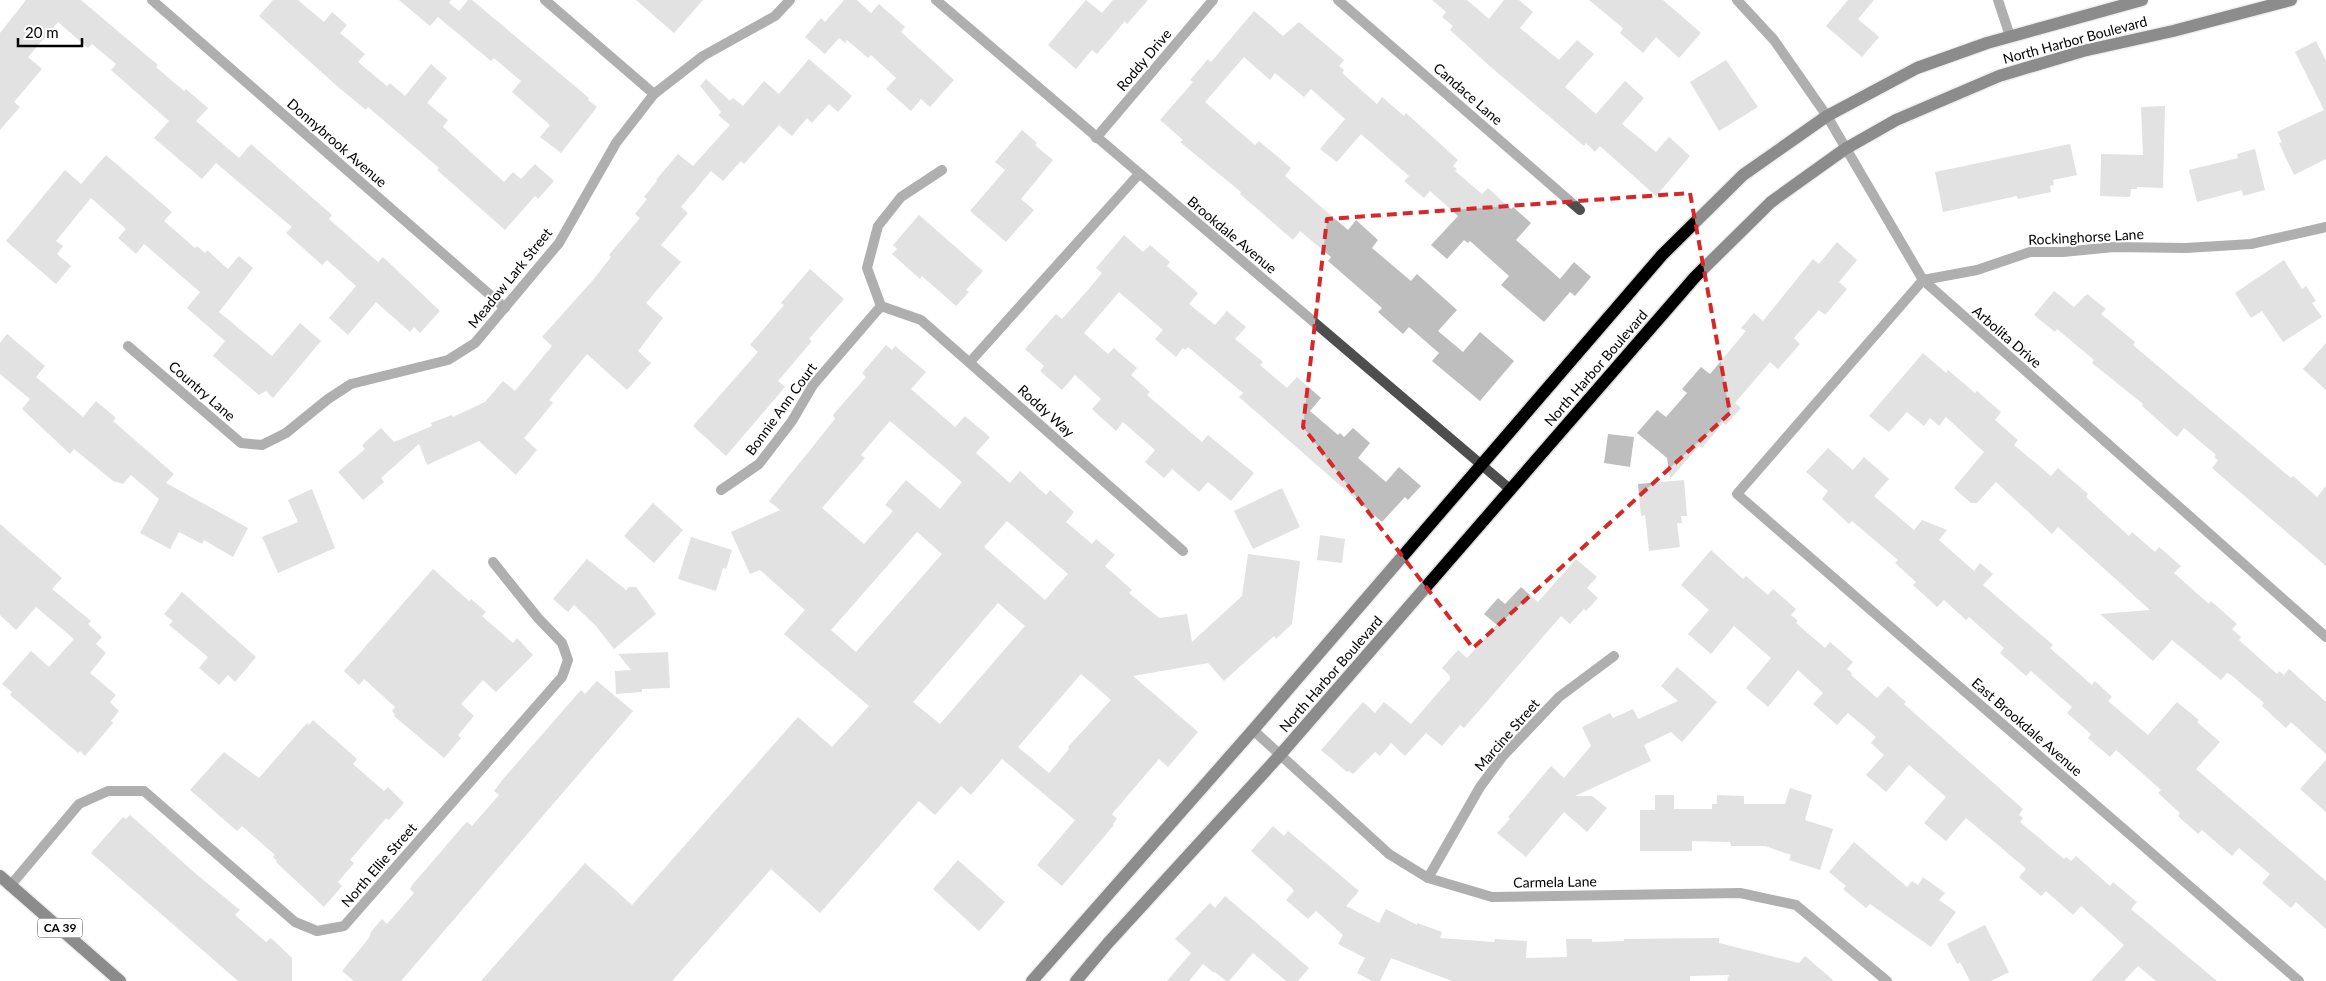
<svg xmlns="http://www.w3.org/2000/svg" width="2326" height="981" font-family="Lato,sans-serif">
<style>
.building{fill:#bebebe;fill-rule:evenodd}
.lines{fill:none;stroke-linecap:round;stroke-linejoin:round}
.primary-casing{stroke:#dbdbdb;stroke-width:15}
.street{stroke:#4e4e4e;stroke-width:10}
.primary{stroke:#000;stroke-width:12}
.marked{fill:none;stroke:#d62828;stroke-width:4;stroke-dasharray:10 6;stroke-linejoin:round}
.labels{text-anchor:middle;stroke-width:4;stroke-linejoin:round;paint-order:stroke}
.shield{fill:#fff;stroke:#4c4c4c;stroke-width:1}
.shield-label{font-size:12px;font-weight:bold;fill:#000}
.street-label{font-size:14px;fill:#000;stroke:#fff}
</style>
<rect width="100%" height="100%" fill="#fff"/>
<g class="building">
<path d="M26,0H81L158,65L156,67L184,91L186,89L208,108L196,121L239,158L251,144L332,215L329,219L378,262L383,257L440,311L420,333L414,327L410,332L376,302L348,335L329,318L356,286L327,260L322,265L286,233L292,227L216,163L202,179L154,138L169,121L111,70L116,64L92,44L88,48L58,22L28,57L42,69L14,102L20,107L0,130V33Z"/>
<path d="M273,0H298L324,22L332,12L347,25L340,33L365,54L358,62L387,86L390,83L405,96L431,64L447,78L427,103L448,120L443,127L504,182L513,172L521,179L535,164L554,181L538,199L535,196L505,230L437,170L439,168L403,137L368,107L366,110L337,86L259,16Z"/>
<path d="M399,0H451L449,3L459,11L468,0H472L589,98L588,100L597,107L561,153L540,137L550,125L512,92L521,81L494,58L491,61L438,17L430,26Z"/>
<path d="M636,0H703L674,33Z"/>
<path d="M844,0H857L871,13L879,4L905,27L901,32L954,80L930,107L921,99L911,111L886,89L896,78L871,55L868,58L847,40L845,43L839,38L825,54L805,37L821,18L825,22Z"/>
<path d="M1086,0L1102,13L1113,0H1148L1127,24L1125,21L1097,54L1092,50L1076,69L1048,45Z"/>
<path d="M1432,0H1467L1489,19L1504,0H1519L1533,12L1520,28L1559,60L1577,40L1594,54L1565,87L1596,114L1625,81L1644,98L1622,124L1656,152L1669,137L1690,156L1656,196L1600,146L1595,152L1586,143L1584,146L1492,68L1450,30L1453,26L1442,17L1446,12Z"/>
<path d="M1589,0H1663L1701,33L1679,58L1656,37L1643,53L1620,33L1623,28Z"/>
<path d="M1848,0H1874L1858,19L1879,37L1862,57L1826,26Z"/>
<path d="M1254,11L1283,36L1299,22L1344,60L1339,66L1344,70L1342,73L1377,104L1382,97L1404,116L1406,113L1426,131L1458,160L1453,166L1457,169L1455,171L1482,194L1488,188L1511,209L1513,207L1531,223L1516,240L1560,279L1574,262L1591,277L1575,296L1570,292L1544,322L1501,285L1509,276L1470,241L1468,243L1464,240L1447,259L1431,245L1458,216L1430,191L1424,198L1404,181L1409,176L1361,134L1337,162L1320,149L1345,119L1311,89L1304,97L1275,73L1270,80L1244,57L1205,102L1255,145L1259,141L1291,168L1285,176L1348,230L1356,220L1378,240L1372,248L1411,281L1417,274L1457,310L1438,331L1463,352L1480,332L1514,361L1480,401L1432,361L1439,353L1409,327L1403,334L1378,312L1382,308L1328,261L1331,257L1300,231L1293,240L1240,194L1241,192L1180,142L1183,140L1160,120L1193,82L1190,80L1208,59L1211,62Z"/>
<path d="M2316,41L2326,61V159L2294,175L2279,143L2282,142L2277,132L2324,110L2295,52Z"/>
<path d="M809,59L852,96L838,112L829,104L812,123L807,118L792,136L779,125L744,164L741,161L723,181L711,171L681,207L688,213L661,245L681,262L646,303L663,318L638,351L651,363L627,390L587,354L549,400L553,403L524,438L537,450L516,475L479,441L427,465L419,444L381,478L384,482L363,500L338,472L365,449L362,445L381,428L394,442L432,426L431,423L452,415L453,417L485,402L503,381L515,391L552,346L542,337L593,280L611,257L609,255L640,218L635,214L647,199L644,197L657,181L656,180L678,154L693,166L730,125L718,115L721,112L700,86L706,79L730,101L733,98L743,106L764,81L779,94Z"/>
<path d="M1726,60L1758,107L1719,131L1690,82Z"/>
<path d="M2165,106L2163,188L2137,187V189H2131L2130,197L2100,196L2101,154L2143,155L2141,107Z"/>
<path d="M1022,130L1037,143L1035,145L1053,160L1021,199L1034,210L1006,242L970,211L1005,170L995,162Z"/>
<path d="M2070,144L2077,175L2053,180L2054,185L2050,186L2051,192L2018,199L2017,196L1943,212L1935,172Z"/>
<path d="M2255,149L2265,190L2243,196L2242,190L2197,202L2189,170L2238,158L2237,154Z"/>
<path d="M106,155L172,212L164,221L195,248L197,246L205,253L207,250L228,269L239,256L253,268L219,312L272,356L300,323L321,341L273,398L266,391L259,395L213,356L225,341L187,308L200,292L144,244L136,254L118,238L126,229L91,198L56,241L63,246L57,254L71,266L56,284L6,241L65,170L81,184Z"/>
<path d="M919,215L983,271L966,290L969,292L956,306L922,276L920,279L892,254L897,249L893,245Z"/>
<path d="M1124,235L1143,252L1150,245L1170,262L1167,266L1198,293L1189,304L1215,325L1227,311L1246,327L1235,339L1263,362L1260,365L1287,388L1297,377L1321,398L1310,411L1338,435L1340,433L1344,437L1353,428L1370,443L1358,458L1386,482L1399,467L1421,486L1408,500L1405,497L1382,522L1239,397L1243,393L1188,347L1185,350L1183,348L1176,357L1155,339L1163,330L1119,292L1084,333L1108,354L1114,348L1137,368L1131,375L1150,392L1147,395L1202,442L1208,435L1254,473L1231,501L1208,482L1199,492L1172,469L1164,478L1145,462L1155,450L1123,422L1116,431L1092,409L1101,399L1075,375L1062,390L1040,371L1044,366L1025,349L1056,314L1062,319L1088,290L1102,273L1096,268Z"/>
<path d="M1837,242L1857,260L1839,282L1847,289L1825,315L1819,310L1794,338L1800,344L1778,369L1770,362L1735,403L1741,408L1726,425L1723,423L1702,448L1699,446L1670,479L1667,458L1637,433L1657,410L1666,417L1687,393L1682,389L1701,367L1710,374L1746,331L1741,328L1754,313L1763,321L1813,259L1819,264Z"/>
<path d="M2284,260L2302,289L2306,286L2316,301L2312,303L2322,317L2283,342L2262,311L2251,318L2235,293Z"/>
<path d="M810,269L844,299L809,339L812,341L778,381L785,387L726,456L693,426L758,352L750,345L784,305L781,303Z"/>
<path d="M2054,291L2074,307L2087,294L2106,309L2101,314L2135,342L2133,345L2291,478L2293,476L2317,497L2326,486V566L2212,468L2218,460L2214,457L2216,455L2184,428L2177,437L2142,406L2143,404L2092,363L2094,360L2057,329L2055,332L2034,315Z"/>
<path d="M7,334L45,366L36,377L83,417L96,401L116,418L113,421L174,474L166,483L248,528L233,557L204,540L202,544L179,532L170,549L140,533L159,499L131,475L123,484L113,481L74,449L70,454L22,409L30,399L0,374V343Z"/>
<path d="M2326,343V390L2303,369Z"/>
<path d="M886,345L892,350L895,346L926,372L911,389L955,427L965,416L990,437L976,453L1010,483L1020,471L1046,495L1050,490L1074,512L1066,522L1092,544L1096,539L1115,555L1105,566L1132,590L1129,593L1159,618L1187,614L1192,642L1242,596L1248,554L1300,561L1292,624L1276,639L1274,636L1224,681L1208,663L1133,676L1198,732L1168,767L1159,759L1112,814L1117,819L1113,824L1114,825L1062,886L1037,865L1075,820L1002,759L971,795L961,786L935,815L919,801L820,913L771,869L672,981H481L585,863L632,905L798,717L832,747L869,706L784,634L805,610L760,570L750,574L731,532L780,510L769,501L835,419L833,415L866,377L862,373ZM890,421L962,482L940,509L906,480L885,505L893,511L864,544L822,508L865,458L861,455ZM1007,521L1068,574L1045,600L984,547ZM917,532L942,554L856,652L831,630ZM998,603L1025,626L940,724L913,702ZM1081,674L1111,700L1068,747L1069,749L1049,773L1018,747Z"/>
<path d="M1923,353L1946,373L1948,370L1975,393L1977,391L2001,412L1995,420L2018,440L2014,445L2051,476L2058,468L2088,494L2086,497L2129,536L2132,532L2155,552L2159,547L2181,566L2174,573L2209,604L2211,601L2237,624L2232,629L2241,637L2239,640L2277,674L2279,671L2284,675L2289,669L2326,702V754L2291,722L2286,728L2262,706L2264,703L2231,675L2227,673L2221,680L2172,640L2153,661L2100,614L2150,610L2058,527L2052,534L1996,482L1977,503H1971L1954,488L1984,452L1946,417L1939,426L1930,418L1924,426L1907,412L1889,432L1869,416Z"/>
<path d="M1608,434L1634,437L1630,467L1604,463Z"/>
<path d="M1828,448L1853,470L1864,457L1889,479L1874,496L1914,530L1922,520L1947,530L1939,540L1974,571L1980,563L1993,574L1983,585L2053,645L2050,648L2092,685L2095,681L2112,697L2108,701L2148,735L2177,702L2199,720L2197,722L2220,742L2196,769L2326,881V929L2296,902L2291,908L2262,883L2270,874L2239,848L2232,856L2202,830L2198,834L2178,816L2180,813L2158,793L2161,790L2116,750L2110,757L2088,738L2091,734L2067,713L2072,707L2031,671L2026,676L2000,653L2004,648L1969,617L1966,620L1944,600L1937,607L1913,585L1916,582L1895,563L1898,560L1852,521L1849,524L1822,499L1828,491L1806,472Z"/>
<path d="M1684,480L1687,516H1681L1682,523H1677L1680,547L1649,551L1645,515L1641,516L1638,484Z"/>
<path d="M1282,488L1300,527L1253,549L1234,511Z"/>
<path d="M312,489L335,548L278,573L262,537L298,522L288,500Z"/>
<path d="M653,503L683,530L654,563L624,536Z"/>
<path d="M0,524L62,578L52,589L91,621L88,624L102,637L96,644L106,653L90,673L116,695L110,702L119,711L111,721L113,723L85,756L80,751L78,753L10,695L12,692L2,684L31,651L49,667L74,639L36,607L16,630L0,615Z"/>
<path d="M1320,535L1345,539L1342,563L1317,560Z"/>
<path d="M691,537L732,550L726,569L723,568L716,591L678,579Z"/>
<path d="M1711,550L1743,579L1746,576L1768,595L1773,589L1796,609L1791,615L1798,621L1796,623L1825,648L1830,642L1853,662L1847,669L1852,673L1851,675L1877,698L1888,686L1906,702L1904,704L2023,809L2019,815L2023,818L2020,822L2064,859L2066,857L2071,861L2076,856L2110,886L2113,882L2137,902L2131,909L2217,981H2156L2138,966L2124,981H2091L2124,945L2081,906L2073,915L2046,891L2041,896L2019,877L2026,869L2024,867L1966,818L1946,841L1924,823L1946,797L1909,765L1886,792L1866,775L1884,755L1871,743L1876,737L1848,713L1837,725L1813,704L1823,693L1798,670L1768,707L1746,688L1771,658L1734,626L1711,654L1688,634L1709,610L1681,585Z"/>
<path d="M587,559L626,590L629,587H636L656,614L614,649L596,626L574,605L568,612L553,599Z"/>
<path d="M1576,559L1597,577L1587,588L1598,598L1586,611L1584,609L1570,624L1561,616L1464,728L1460,725L1442,746L1426,733L1405,756L1391,743L1380,756L1375,752L1353,774L1349,771L1347,772L1321,750L1363,702L1375,713L1384,702L1411,724L1450,679V676L1442,668L1458,650L1467,658L1497,625L1484,614L1498,598L1505,604L1521,587L1538,602Z"/>
<path d="M433,569L469,601L471,599L486,612L482,616L513,643L517,638L533,655L496,692L483,680L461,704L474,716L458,735L461,738L444,758L394,716L395,714L392,711L395,707L364,679L359,685L344,671Z"/>
<path d="M182,592L256,657L235,682L228,675L219,685L199,668L208,657L169,625L173,621L164,614Z"/>
<path d="M668,652L670,688L642,689V692L616,694L615,671L631,670L618,654Z"/>
<path d="M1677,667L1717,702L1682,742L1671,732L1644,745L1651,761L1575,796H1592L1607,808L1587,832L1564,812L1526,857L1497,833L1510,819L1508,817L1551,766L1564,778L1591,746L1582,727L1610,713L1613,718L1633,709L1638,719L1678,701L1661,686Z"/>
<path d="M597,681L633,711L401,981H354L342,971L369,938L371,932L382,919L387,924L414,893L410,889L413,884L463,826L467,822L472,826L499,795L494,791L504,778L581,690L585,694Z"/>
<path d="M313,720L357,759L353,764L384,791L388,787L404,803L389,820L386,818L350,860L354,863L338,882L342,886L324,907L276,862L277,861L273,857L275,855L242,826L237,831L190,790L224,752L259,778L307,723L309,725Z"/>
<path d="M2326,760V812L2300,789Z"/>
<path d="M1790,788L1812,795L1805,820L1833,829L1820,870L1789,860L1791,855L1765,846H1731L1730,842L1692,841V851H1640V810H1655V795H1674V809H1712V804H1717V795L1744,796V804H1785Z"/>
<path d="M130,815L195,873L240,910L235,915L266,942L271,938L292,958V981H238L91,853L123,817L126,819Z"/>
<path d="M1273,826L1284,836L1288,831L1359,891L1346,906L1379,923L1386,909L1417,925V923L1442,932L1440,938L1494,942L1495,939L1527,941L1526,958L1567,957L1566,939H1592V942L1624,941V939L1719,938V943L1799,963L1805,956L1834,981H1727L1729,975L1690,976V981H1452L1391,958L1380,981H1372L1357,973L1365,958L1338,944L1343,935L1316,911L1308,919L1286,900L1294,891L1292,888L1251,851Z"/>
<path d="M1854,842L1907,887L1912,881L1918,885L1923,877L1945,893L1939,900L1956,912L1931,947L1870,904L1866,908L1843,889L1846,886L1829,872Z"/>
<path d="M958,860L1005,902L979,931L933,889Z"/>
<path d="M1225,896L1309,968L1298,981H1286L1253,953L1229,981H1226L1215,972L1214,973L1203,964L1189,981H1167L1191,953L1175,939L1210,903L1215,908Z"/>
<path d="M1985,925L2009,972L1991,981H1970L1960,962L1957,964L1947,944Z"/>
</g>
<g class="lines">
<g class="primary-casing">
<g id="primary">
<path d="M0,876L120,981"/>
<path d="M1032,981L1253,730L1662,255L1743,175L1827,116L1917,68L1987,43L2142,0"/>
<path d="M1076,981L1108,943L1280,755L1695,277L1771,202L1845,149L1896,120L1999,76L2083,51L2173,31L2291,0"/>
</g>
</g>
<g class="street">
<path d="M152,0L505,308"/>
<path d="M545,0L654,94"/>
<path d="M936,0L1511,490"/>
<path d="M1338,0L1580,210"/>
<path d="M1737,0L1774,40L1827,116L1923,280L2326,637"/>
<path d="M1998,0L2010,36"/>
<path d="M1096,138L1213,0"/>
<path d="M881,306L921,320L1183,551"/>
<path d="M128,346L241,443L262,445L286,433L328,399L351,384L448,360L475,343L559,243L616,143L654,94L703,56L775,16L790,0"/>
<path d="M970,362L1139,174"/>
<path d="M721,490L759,464L792,421L813,385L881,306L867,268L878,226L901,197L942,170"/>
<path d="M1253,730L1389,854L1428,878L1492,897L1740,893L1796,905L1887,981"/>
<path d="M1428,878L1480,787L1503,756L1559,697L1614,656"/>
<path d="M10,886L79,804L108,791H144L295,922L317,931L344,926L562,677L568,660L562,643L538,618L493,562"/>
<path d="M2299,981L1737,494L1923,280L1977,270L2030,252H2063L2114,247L2186,248L2251,244L2326,227"/>
</g>
<use href="#primary" class="primary"/>
</g>
<path d="M0 0H2326V981H0ZM1690,193L1730,413L1473,648L1303,427L1327,219Z" fill="#fff" fill-opacity=".55" fill-rule="evenodd"/>
<path class="marked" d="M1690,193L1730,413L1473,648L1303,427L1327,219Z"/>
<g class="labels">
<rect class="shield" x="37.5" y="918.5" width="45" height="19" rx="4"/>
<g class="shield-label">
<text x="60" y="932">CA 39</text>
</g>
<g class="street-label">
<text transform="translate(2075 40) rotate(-15)" y="5">North Harbor Boulevard</text>
<text transform="translate(1144 60) rotate(-50)" y="5">Roddy Drive</text>
<text transform="translate(1468 94) rotate(41)" y="5">Candace Lane</text>
<text transform="translate(337 143) rotate(41)" y="5">Donnybrook Avenue</text>
<text transform="translate(1232 235) rotate(40)" y="5">Brookdale Avenue</text>
<text transform="translate(2086 237) rotate(-3)" y="5">Rockinghorse Lane</text>
<text transform="translate(510 278) rotate(-51)" y="5">Meadow Lark Street</text>
<text transform="translate(2007 337) rotate(41)" y="5">Arbolita Drive</text>
<text transform="translate(1596 368) rotate(-49)" y="5">North Harbor Boulevard</text>
<text transform="translate(202 391) rotate(41)" y="5">Country Lane</text>
<text transform="translate(781 409) rotate(-54)" y="5">Bonnie Ann Court</text>
<text transform="translate(1046 411) rotate(42)" y="5">Roddy Way</text>
<text transform="translate(1331 674) rotate(-49)" y="5">North Harbor Boulevard</text>
<text transform="translate(2027 727) rotate(41)" y="5">East Brookdale Avenue</text>
<text transform="translate(1507 735) rotate(-49)" y="5">Marcine Street</text>
<text transform="translate(379 865) rotate(-49)" y="5">North Ellie Street</text>
<text transform="translate(1555 882) rotate(-1)" y="5">Carmela Lane</text>
</g>
</g>
<path d="M18 38v8h64v-8" fill="none" stroke="#000000" stroke-width="2.5"/>
<text x="25" y="38" font-size="15" fill="#000000" stroke="#ffffff" stroke-width="4" paint-order="stroke">20 m</text>
</svg>
